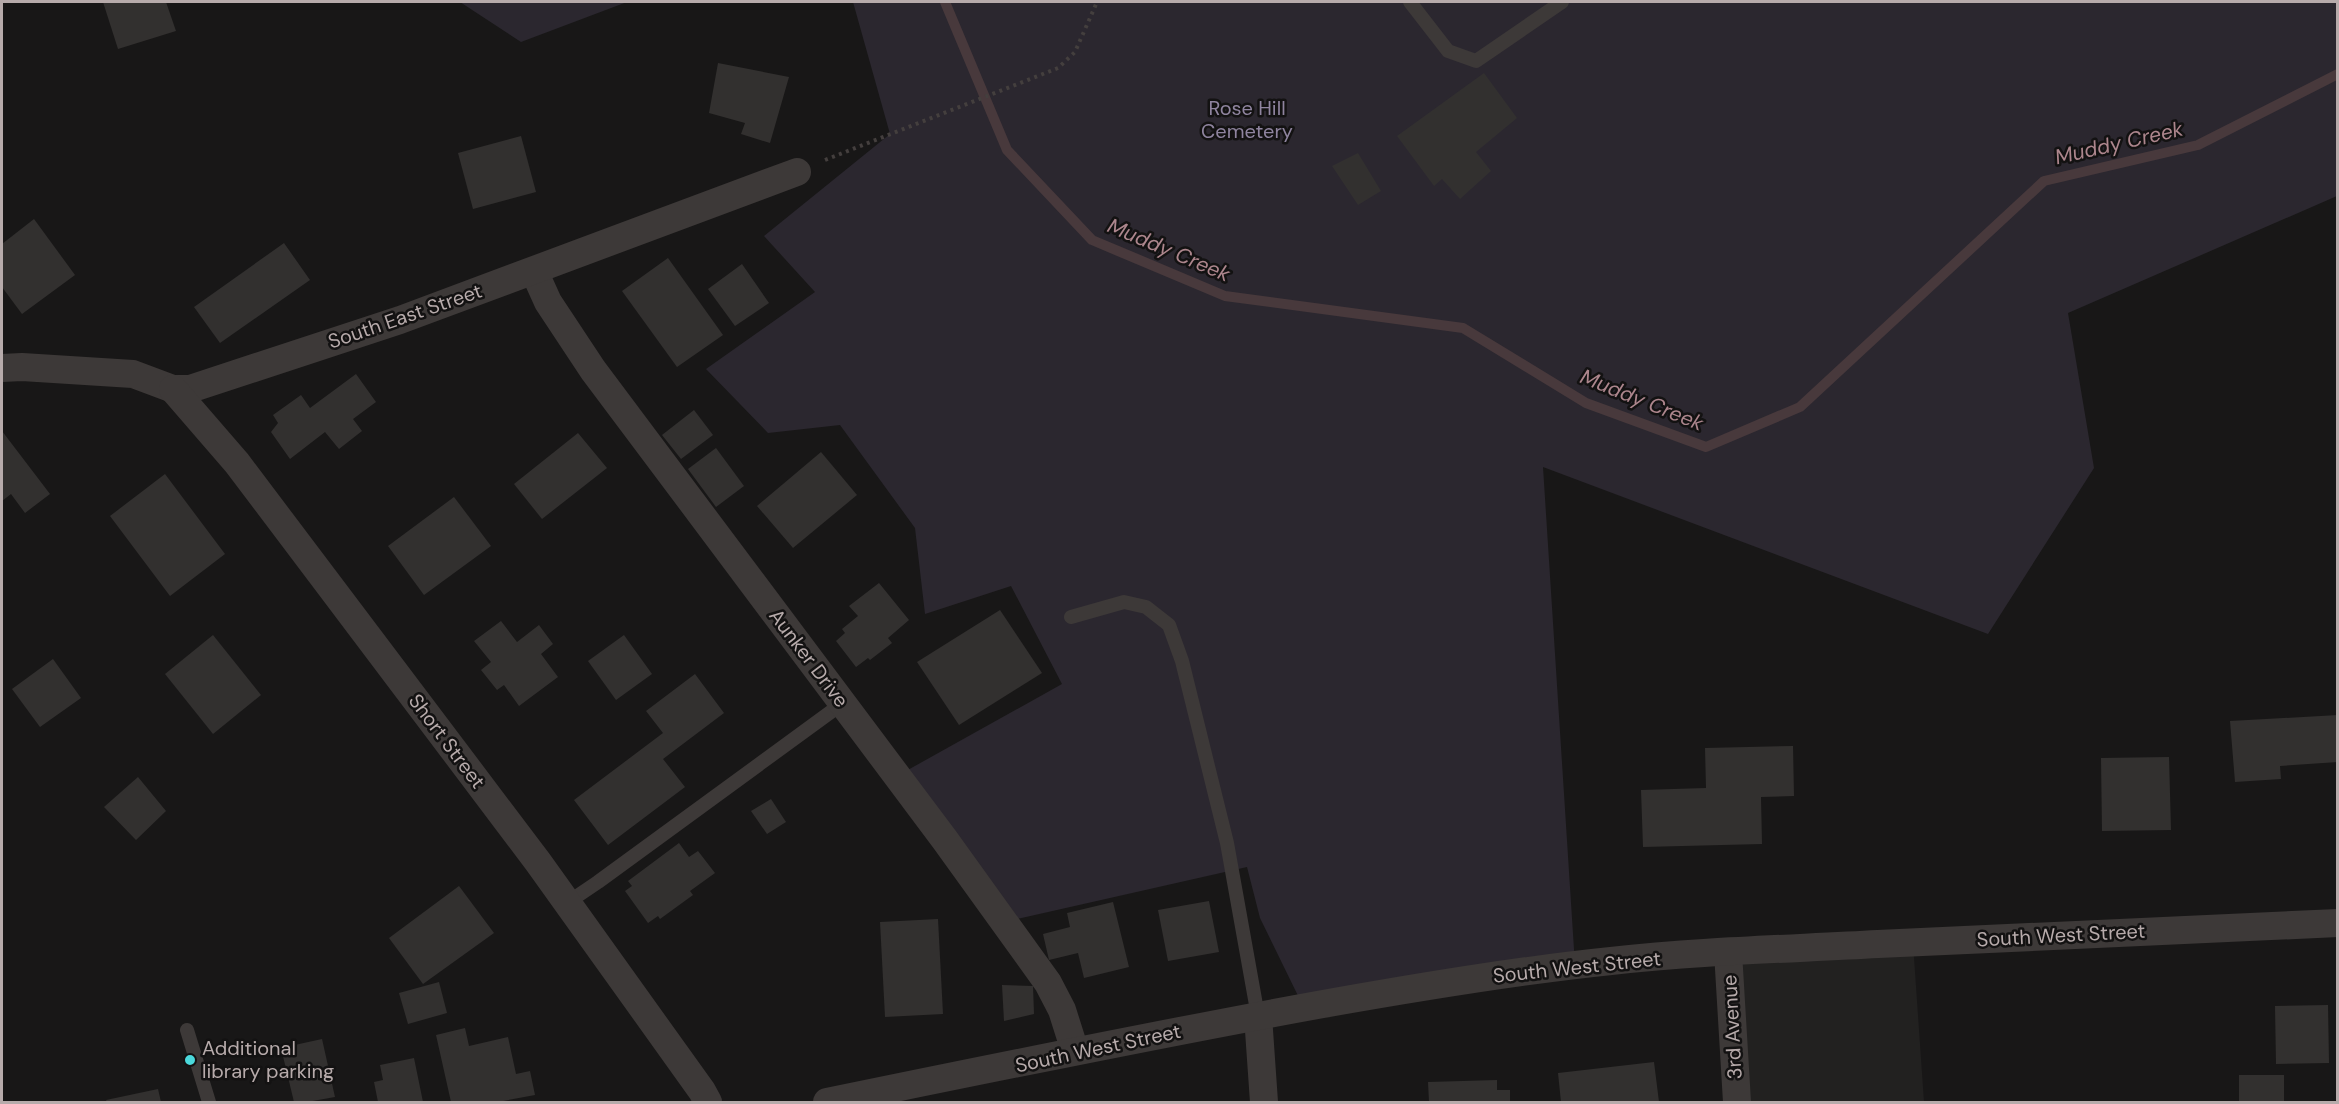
<svg xmlns="http://www.w3.org/2000/svg" width="2339" height="1104" font-family="'DM Sans',sans-serif">
<style>
.built{fill:#222120}
.green{fill:#2b272f}
.lines{fill:none;stroke-linecap:round;stroke-linejoin:round}
.stream{stroke:#48393c;stroke-width:10}
.building{fill:#32302f}
.path{stroke:#443f3e;stroke-width:4;stroke-dasharray:3 4.5;stroke-linecap:butt}
.service{stroke:#3d3938;stroke-width:14}
.minor{stroke:#3d3938;stroke-width:28}
.poi-dot{fill:#4bd9dc;stroke:#131212;stroke-width:2}
.labels{text-anchor:middle;stroke-width:5;stroke-linejoin:round;paint-order:stroke}
.park-label{font-size:20px;fill:#8f849f;stroke:#131212}
.street-label{font-size:20px;fill:#b7abab;stroke:#131212}
.poi-label{font-size:20px;fill:#b7abab;stroke:#131212;text-anchor:start}
.water-label{font-size:21px;font-style:italic;fill:#ad868d;stroke:#131212}
</style>
<rect width="100%" height="100%" fill="#181717"/>
<path class="built" d="M1913,943L1924,1102H1739L1728,952Z"/>
<g class="green">
<path d="M460,2H627L521,42Z"/>
<path d="M853,2H2337V196L2068,313L2094,468L1988,634L1543,467L1575,965L1304,1008L1260,918L1247,867L1004,922L897,776L1062,684L1011,586L925,614L915,528L840,425L768,433L706,369L815,292L764,236L890,134Z"/>
</g>
<g class="lines">
<path class="stream" d="M945,2L1007,150L1092,240L1225,296L1463,328L1586,403L1706,447L1800,407L2044,181L2198,145L2338,74"/>
</g>
<g class="building">
<path d="M103,2H166L176,31L118,49Z"/>
<path d="M718,63L789,77L770,143L741,134L745,123L709,113Z"/>
<path d="M1484,73L1517,118L1476,152L1491,171L1460,199L1442,179L1434,186L1397,136Z"/>
<path d="M521,136L536,192L473,209L458,153Z"/>
<path d="M1358,153L1381,191L1358,205L1332,166Z"/>
<path d="M34,219L75,275L22,314L2,287V244Z"/>
<path d="M284,243L310,280L220,343L194,307Z"/>
<path d="M668,258L723,335L677,367L622,291Z"/>
<path d="M742,264L769,303L735,326L708,289Z"/>
<path d="M356,374L376,402L353,419L362,431L339,449L325,432L290,459L271,432L278,423L273,415L301,395L310,408Z"/>
<path d="M694,410L713,435L681,459L662,435Z"/>
<path d="M2,431L50,494L25,513L11,494L2,501Z"/>
<path d="M578,433L607,468L542,519L514,484Z"/>
<path d="M716,448L744,486L716,507L688,469Z"/>
<path d="M821,452L857,495L793,548L757,506Z"/>
<path d="M165,474L225,554L170,596L110,516Z"/>
<path d="M454,497L491,546L424,595L388,546Z"/>
<path d="M879,583L909,620L888,638L892,643L870,660L868,658L856,667L836,641L845,633L842,629L858,616L849,606Z"/>
<path d="M1000,610L1042,673L959,725L917,662Z"/>
<path d="M501,621L517,642L539,625L553,644L541,654L558,677L519,706L504,685L497,690L481,670L491,662L474,641Z"/>
<path d="M213,635L261,695L213,734L165,674Z"/>
<path d="M624,635L652,674L616,700L588,661Z"/>
<path d="M53,659L81,698L40,727L12,689Z"/>
<path d="M695,674L724,713L663,759L685,787L608,845L574,800L663,733L646,711Z"/>
<path d="M2338,715V762L2280,766L2281,779L2235,782L2230,721Z"/>
<path d="M1793,746L1794,796L1761,797L1762,844L1643,847L1641,790L1706,788L1705,748Z"/>
<path d="M2169,757L2171,830L2102,831L2101,758Z"/>
<path d="M138,777L166,811L136,840L104,807Z"/>
<path d="M771,799L786,822L767,834L751,811Z"/>
<path d="M679,843L689,857L698,851L715,873L690,891L693,895L660,919L658,916L648,923L625,891L632,886L628,881Z"/>
<path d="M459,886L494,933L423,984L389,938Z"/>
<path d="M1209,901L1219,952L1168,961L1158,910Z"/>
<path d="M1113,902L1129,967L1084,978L1078,953L1049,960L1043,934L1070,927L1067,913Z"/>
<path d="M938,919L943,1014L885,1017L880,922Z"/>
<path d="M439,982L447,1013L408,1024L399,993Z"/>
<path d="M1002,985L1033,986L1034,1014L1004,1021Z"/>
<path d="M2328,1005L2329,1063L2276,1064L2275,1006Z"/>
<path d="M465,1028L469,1046L508,1037L516,1074L530,1071L535,1095L498,1102H451L436,1035Z"/>
<path d="M322,1039L335,1097L307,1102H294L281,1048Z"/>
<path d="M414,1058L423,1102H378L374,1082L383,1080L380,1065Z"/>
<path d="M1654,1062L1659,1102H1561L1558,1073Z"/>
<rect x="2239" y="1075" width="45" height="27"/>
<path d="M1497,1080V1090H1510V1102H1429L1428,1082Z"/>
<path d="M158,1089L161,1102H107L106,1100Z"/>
</g>
<g class="lines">
<path class="path" d="M825,160L1058,68L1075,52L1097,2"/>
<g class="service">
<path d="M1410,2L1448,51L1476,61L1562,2"/>
<path d="M1071,617L1124,602L1146,607L1169,625L1182,661L1227,843L1258,1016"/>
<path d="M567,903L598,882L843,703"/>
<path d="M187,1030L209,1102"/>
</g>
<g class="minor">
<path d="M534,271L548,302L593,370L945,840L1048,983L1062,1010L1075,1051"/>
<path d="M2,368L22,367L133,374L173,389H190L400,320L797,172"/>
<path d="M173,389L237,463L538,862L702,1091L708,1102"/>
<path d="M1728,952L1737,1102"/>
<path d="M1258,1016L1264,1102"/>
<path d="M827,1102C992,1068 1157,1034 1323,1004C1419,987 1514,971 1611,961C1699,951 1789,949 1878,944C2031,937 2184,929 2338,923"/>
</g>
</g>
<circle class="poi-dot" cx="190" cy="1060" r="6"/>
<g class="labels">
<g class="park-label">
<text x="1247" y="115">Rose Hill<tspan x="1247" dy="23">Cemetery</tspan></text>
</g>
<g class="street-label">
<text transform="translate(405 316) rotate(-19)" y="7">South East Street</text>
<text transform="translate(809 658) rotate(53)" y="7">Aunker Drive</text>
<text transform="translate(447 741) rotate(53)" y="7">Short Street</text>
<text transform="translate(2061 935) rotate(-3)" y="7">South West Street</text>
<text transform="translate(1577 967) rotate(-6)" y="7">South West Street</text>
<text transform="translate(1732 1027) rotate(-93)" y="7">3rd Avenue</text>
<text transform="translate(1098 1048) rotate(-12)" y="7">South West Street</text>
</g>
<g class="poi-label">
<text x="202" y="1055">Additional<tspan x="202" dy="23">library parking</tspan></text>
</g>
<g class="water-label">
<text transform="translate(2119 143) rotate(-13)" y="7">Muddy Creek</text>
<text transform="translate(1169 250) rotate(23)" y="7">Muddy Creek</text>
<text transform="translate(1642 400) rotate(22)" y="7">Muddy Creek</text>
</g>
</g>
<rect width="2339" height="1104" fill="none" stroke="#b7abab" stroke-width="6"/>
</svg>
